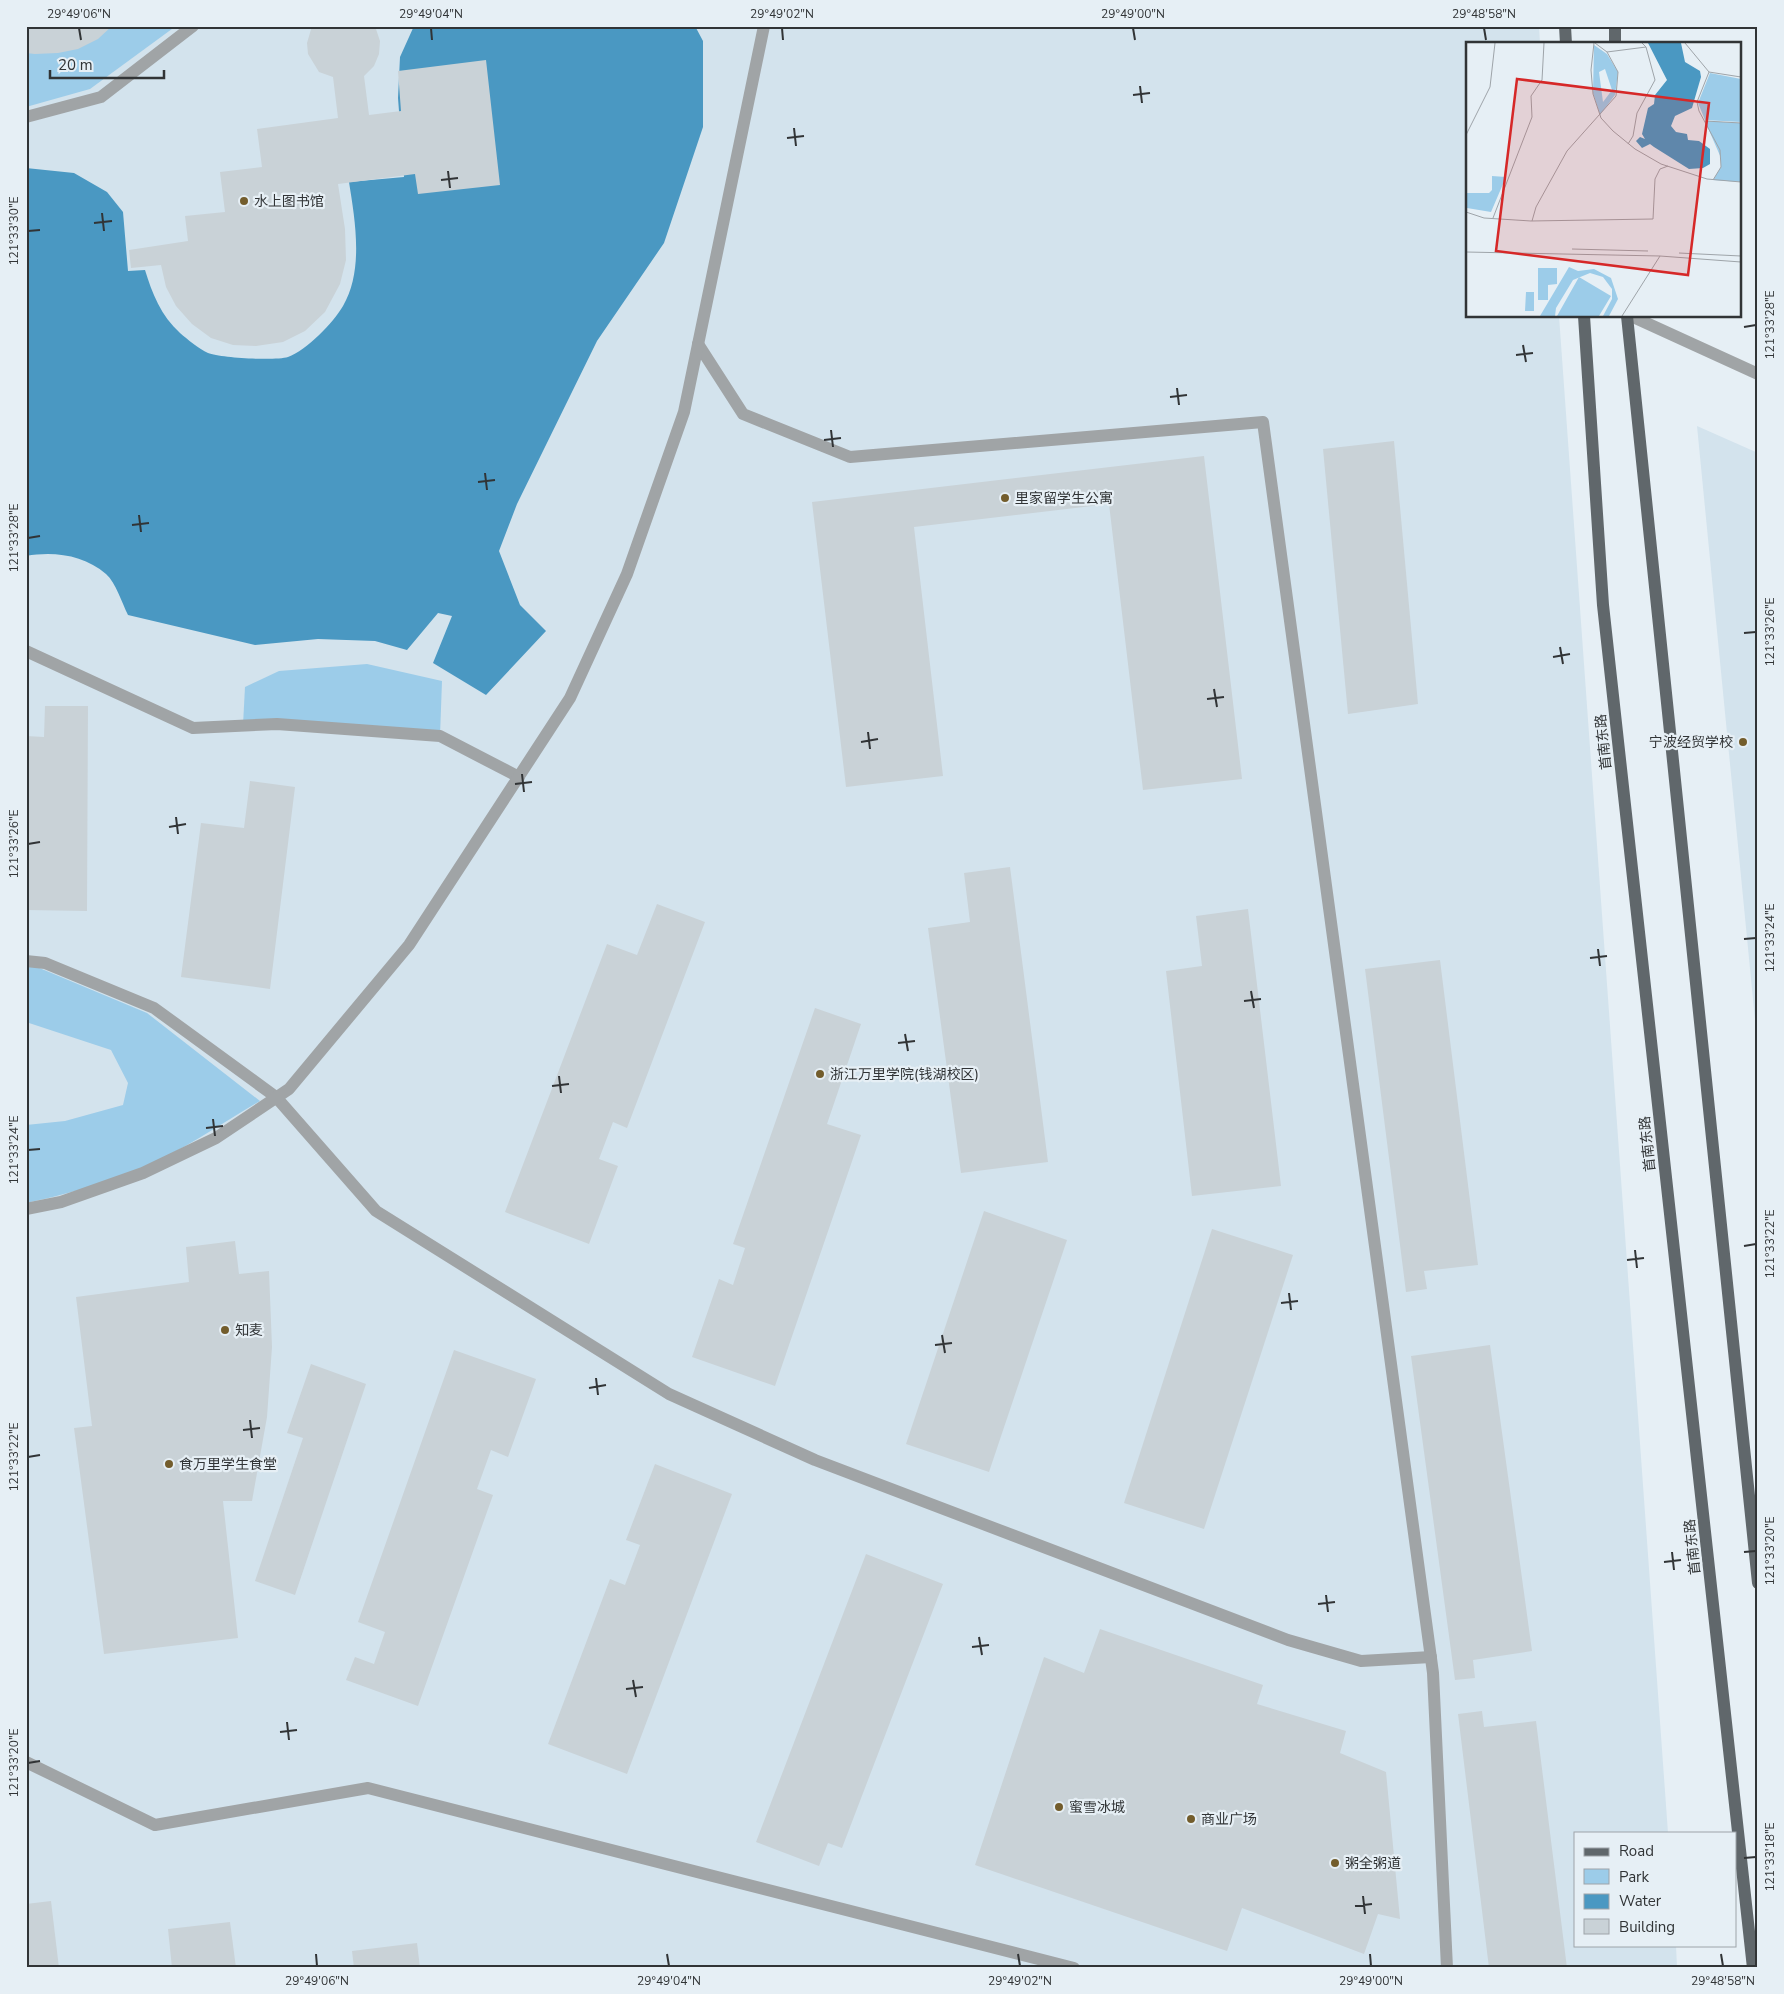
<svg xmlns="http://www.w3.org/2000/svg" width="1784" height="1994" font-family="'Nunito Sans','Noto Sans SC',sans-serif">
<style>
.built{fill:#d3e3ed}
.green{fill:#9ccce9}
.water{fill:#4a98c2}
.building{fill:#c9d2d7}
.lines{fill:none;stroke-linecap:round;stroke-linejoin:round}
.minor{stroke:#a0a4a6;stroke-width:12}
.major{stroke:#60676b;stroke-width:12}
.ticks{fill:none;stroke:#313436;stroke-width:2}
.poi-dot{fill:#735d2c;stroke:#e6eff5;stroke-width:2}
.labels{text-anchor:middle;stroke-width:4.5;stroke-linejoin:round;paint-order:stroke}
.poi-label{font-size:14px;fill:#313436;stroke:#e6eff5;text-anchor:start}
.street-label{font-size:14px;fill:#313436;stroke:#e6eff5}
.inset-road{fill:none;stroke:#9ea4a9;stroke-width:1}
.view{fill:#d62828;fill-opacity:0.15;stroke:#d62828;stroke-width:2.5}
.inset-edge{fill:none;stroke:#313436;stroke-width:2.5}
.neatline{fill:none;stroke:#313436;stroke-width:2}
.ticks-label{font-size:12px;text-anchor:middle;fill:#313436}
</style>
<rect width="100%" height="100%" fill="#e6eff5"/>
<g class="built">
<path d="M26,26H1539L1540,44H1468V316H1559L1668,1833H1575V1945H1676L1677,1968H26Z"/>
<path d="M1697,426L1758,453V1047L1756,1030Z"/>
</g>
<g class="green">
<path d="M26,26H176L90,89L26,107Z"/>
<path d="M367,664L442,681L440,736L243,725L245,687L279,671Z"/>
<path d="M26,967H37L147,1013L260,1101C221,1124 182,1151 140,1169C108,1183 60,1196 26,1203V1125L65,1121L123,1105L128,1083L111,1050L26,1022Z"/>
</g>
<path class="water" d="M414,26H695L703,41V127L664,243L597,341L517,504L499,551L520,605L546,631L486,695L433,663L452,616L438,613L407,650L375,641L318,639L255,645L128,615C122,603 116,583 106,574C84,555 54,551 26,556V168L74,173L107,192L123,212L128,271L145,270C152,293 161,316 180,333C187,339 199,349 208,353C221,358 275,361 288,357C307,350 333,323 343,306C364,270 355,220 349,182L404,177L398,98L400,57Z"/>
<g class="building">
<path d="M26,26H112L98,39L78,49L58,53L35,54L26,53Z"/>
<path d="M312,26H375L380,41L379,54L374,66L364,76L369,115L401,111L398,71L486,60L500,185L418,194L415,174L338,184L345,229L346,260L340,284L325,312L305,331L283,342L256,346L233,345L211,338L192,324L176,306L166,287L161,265L131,268L129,250L188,241L185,216L225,212L220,172L262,167L257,129L338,118L333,77L319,72L308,54L307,43Z"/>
<path d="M1394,441L1418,704L1348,714L1323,449Z"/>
<path d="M1204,456L1242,779L1143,790L1109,504L914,527L943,776L846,787L812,502Z"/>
<path d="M45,706H88L87,911L26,910V736L44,737Z"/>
<path d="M250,781L295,787L270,989L181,977L201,823L244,828Z"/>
<path d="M1010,867L1048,1162L961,1173L928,928L970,922L964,873Z"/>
<path d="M657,904L705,922L627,1128L613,1122L599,1159L618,1166L589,1244L505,1212L607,944L637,955Z"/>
<path d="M1248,909L1281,1186L1192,1196L1166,971L1202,966L1196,916Z"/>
<path d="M1440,960L1478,1265L1424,1271L1427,1289L1406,1292L1365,969Z"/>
<path d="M815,1008L861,1024L827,1124L861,1135L775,1386L692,1357L719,1279L733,1285L745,1248L733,1244Z"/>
<path d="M984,1211L1067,1240L989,1472L906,1444Z"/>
<path d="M1212,1229L1293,1255L1204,1529L1124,1503Z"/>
<path d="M235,1241L239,1274L269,1271L272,1347L267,1417L252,1501H223L238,1638L104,1654L74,1428L92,1426L76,1297L189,1282L186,1247Z"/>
<path d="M1490,1345L1532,1651L1473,1660L1475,1678L1455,1680L1411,1356Z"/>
<path d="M454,1350L536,1379L508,1457L491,1450L477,1489L493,1495L418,1706L346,1680L355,1657L374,1664L385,1632L358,1622Z"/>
<path d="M311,1364L366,1384L295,1595L255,1581L303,1438L287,1433Z"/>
<path d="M655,1464L732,1494L627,1774L548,1744L610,1579L625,1585L640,1545L626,1540Z"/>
<path d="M866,1554L943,1584L842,1848L828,1843L819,1866L756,1842Z"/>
<path d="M1100,1629L1263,1685L1257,1704L1346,1731L1340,1753L1386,1772L1400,1919L1378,1914L1364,1954L1242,1908L1227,1951L975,1865L1044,1657L1084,1673Z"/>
<path d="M1482,1711L1484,1727L1536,1721L1567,1968H1489L1458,1714Z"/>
<path d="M51,1901L59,1968H26V1904Z"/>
<path d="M230,1922L236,1968H172L168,1929Z"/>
<path d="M417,1943L420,1968H354L352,1951Z"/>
</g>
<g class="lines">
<g class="minor">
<path d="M26,117L101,97L193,26"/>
<path d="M1631,316L1758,374"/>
<path d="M698,344L743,414L850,457L1263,422L1433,1673L1447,1968"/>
<path d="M26,651L193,728L277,724L440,736L519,777"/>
<path d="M26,961L45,963L154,1008L276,1097L376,1211L669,1394L815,1460L1288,1640L1361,1661L1431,1657"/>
<path d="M26,1209L61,1202L143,1173L216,1138L289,1089L409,945L570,698L627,574L684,412L764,26"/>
<path d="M26,1762L155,1825L368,1788L1074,1968"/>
</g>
<g class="major">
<path d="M1565,26L1566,44"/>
<path d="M1615,26V44"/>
<path d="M1584,316L1603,605L1753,1968"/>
<path d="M1627,316L1758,1583"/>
</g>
</g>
<path class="ticks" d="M79,28L81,40M431,28L432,40M782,28L783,40M1133,28L1135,40M1484,28L1486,40M1140,86L1142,103M1133,95L1150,93M794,128L796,146M787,138L804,136M448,171L450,188M441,180L458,178M102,213L104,231M94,223L112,221M28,231L40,230M1744,327L1756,325M1523,345L1526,362M1516,355L1533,353M1177,388L1179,405M1170,397L1187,395M831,430L833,447M824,440L841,438M485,473L487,490M478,482L495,480M139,515L141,532M132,525L149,523M28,538L40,536M1744,633L1756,632M1560,647L1563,664M1553,657L1570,654M1214,689L1217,707M1207,699L1224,697M868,732L870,749M861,742L878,739M522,774L524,792M515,784L532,782M176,817L178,834M169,827L186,824M28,844L40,842M1744,939L1756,938M1598,949L1600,966M1590,958L1607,956M1251,991L1254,1008M1244,1001L1261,999M905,1034L908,1051M898,1043L915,1041M559,1076L561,1093M552,1086L569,1084M213,1119L215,1136M206,1128L223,1126M28,1150L40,1149M1744,1246L1756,1244M1635,1250L1637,1268M1627,1260L1644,1258M1289,1293L1291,1310M1281,1303L1298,1301M942,1335L945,1353M935,1345L952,1343M596,1378L598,1395M589,1388L606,1385M250,1420L252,1438M243,1430L260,1428M28,1457L40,1455M1672,1552L1674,1570M1744,1552L1756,1551M1664,1562L1681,1560M1326,1595L1328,1612M1318,1604L1335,1602M979,1637L982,1655M972,1647L989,1645M633,1680L636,1697M626,1689L643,1687M287,1722L289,1740M280,1732L297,1730M28,1763L40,1761M1744,1858L1756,1857M1363,1896L1365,1914M1355,1906L1372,1904M316,1954L317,1966M667,1954L669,1966M1018,1954L1020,1966M1370,1954L1371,1966M1721,1954L1723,1966"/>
<g class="poi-dot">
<circle cx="244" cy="201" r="5"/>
<circle cx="1005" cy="498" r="5"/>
<circle cx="1743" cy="742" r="5"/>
<circle cx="820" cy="1074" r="5"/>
<circle cx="225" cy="1330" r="5"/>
<circle cx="169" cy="1464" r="5"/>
<circle cx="1059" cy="1807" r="5"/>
<circle cx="1191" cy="1819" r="5"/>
<circle cx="1335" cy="1863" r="5"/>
</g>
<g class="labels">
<g class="poi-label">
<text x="254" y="206">水上图书馆</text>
<text x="1015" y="503">里家留学生公寓</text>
<text x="1733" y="747" text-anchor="end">宁波经贸学校</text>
<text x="830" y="1079">浙江万里学院(钱湖校区)</text>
<text x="235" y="1335">知麦</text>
<text x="179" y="1469">食万里学生食堂</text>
<text x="1069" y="1812">蜜雪冰城</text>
<text x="1201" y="1824">商业广场</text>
<text x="1345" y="1868">粥全粥道</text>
</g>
<g class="street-label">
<text transform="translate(1603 742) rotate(-96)" y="5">首南东路</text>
<text transform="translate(1647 1144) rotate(-96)" y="5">首南东路</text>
<text transform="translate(1692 1547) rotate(-96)" y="5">首南东路</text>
</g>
</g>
<g transform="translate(1466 42)">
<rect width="275" height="275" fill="#e6eff5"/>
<path d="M128,3L141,12L152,30L149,53L134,73L127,51ZM139,27L146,48L137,60L133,30ZM244,31L275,37V80L239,78L232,61ZM239,79L275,81V140L247,138L255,125V116ZM26,134L40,135L25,170L1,166L0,151H23L26,148ZM103,225L112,229L128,227L145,236L152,257L143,274H137L146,257V247L137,235L124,231L107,238L90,266L89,274H74ZM72,226H91V242L82,243V258H72ZM113,235L145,254L133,274H91ZM60,250H68V269H59Z" fill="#9ccce9" fill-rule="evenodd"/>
<path d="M182,1H215L219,20L234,29L235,35L226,66L209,74L205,84L210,90L221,92L222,98L233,99L244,107V122L237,126L223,127L188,105L184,102L176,106L170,99L174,95L179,97L176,92L182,66L188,62L189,53L201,38Z" fill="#4a98c2"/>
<path class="inset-road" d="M128,1L125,28L127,52L135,76L147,89L169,107L195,122L241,137L275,140M219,1L243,30L275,35M141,10L180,5L176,1M243,30L231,60L233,69L254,108L255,125L247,138M239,79L275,81M0,93L24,45L29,1M162,102L167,94L171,71L189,38L180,5M0,170L18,176L65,179L187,177L189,137L194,127L202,124M27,176L66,75L65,54L76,38L78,1M66,179L70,165L101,109L150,54L152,30L141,10L129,1M106,207L182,209M0,210L194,214L275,220M213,211L275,214M156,274L194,214"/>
<path class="view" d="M51,37L243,61L222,233L30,209Z"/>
<rect width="275" height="275" class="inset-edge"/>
</g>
<rect width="1784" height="1994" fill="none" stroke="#e6eff5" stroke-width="55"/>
<rect x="1574" y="1832" width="162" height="115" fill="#e6eff5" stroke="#9ea4a9"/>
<rect x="1584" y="1848" width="25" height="8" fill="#60676b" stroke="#9ea4a9"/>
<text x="1619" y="1856" font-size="15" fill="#313436">Road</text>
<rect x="1584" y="1869" width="25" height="15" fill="#9ccce9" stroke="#9ea4a9"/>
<text x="1619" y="1882" font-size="15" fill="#313436">Park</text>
<rect x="1584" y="1894" width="25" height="15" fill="#4a98c2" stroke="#9ea4a9"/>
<text x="1619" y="1906" font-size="15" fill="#313436">Water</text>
<rect x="1584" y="1919" width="25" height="15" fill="#c9d2d7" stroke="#9ea4a9"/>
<text x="1619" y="1932" font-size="15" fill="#313436">Building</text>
<path d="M50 70v8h114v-8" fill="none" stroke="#313436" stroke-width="2.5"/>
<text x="58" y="70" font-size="15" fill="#313436" stroke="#e6eff5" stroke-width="4" paint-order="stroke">20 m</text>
<rect x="28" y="28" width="1728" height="1938" class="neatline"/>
<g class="ticks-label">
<text x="79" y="18">29°49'06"N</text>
<text x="431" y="18">29°49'04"N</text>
<text x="782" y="18">29°49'02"N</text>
<text x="1133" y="18">29°49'00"N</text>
<text x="1484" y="18">29°48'58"N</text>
<text transform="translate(14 231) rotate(-90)" y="4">121°33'30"E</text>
<text transform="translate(1770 325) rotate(-90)" y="4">121°33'28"E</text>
<text transform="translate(14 538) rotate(-90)" y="4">121°33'28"E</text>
<text transform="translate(1770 632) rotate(-90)" y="4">121°33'26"E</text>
<text transform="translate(14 844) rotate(-90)" y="4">121°33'26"E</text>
<text transform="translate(1770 938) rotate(-90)" y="4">121°33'24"E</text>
<text transform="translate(14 1150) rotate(-90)" y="4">121°33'24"E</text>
<text transform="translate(1770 1244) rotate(-90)" y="4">121°33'22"E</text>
<text transform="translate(14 1457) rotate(-90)" y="4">121°33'22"E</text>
<text transform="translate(1770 1551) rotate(-90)" y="4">121°33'20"E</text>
<text transform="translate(14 1763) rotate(-90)" y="4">121°33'20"E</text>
<text transform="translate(1770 1857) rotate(-90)" y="4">121°33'18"E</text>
<text x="317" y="1985">29°49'06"N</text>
<text x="669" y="1985">29°49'04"N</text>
<text x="1020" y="1985">29°49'02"N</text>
<text x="1371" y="1985">29°49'00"N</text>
<text x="1723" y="1985">29°48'58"N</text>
</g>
</svg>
